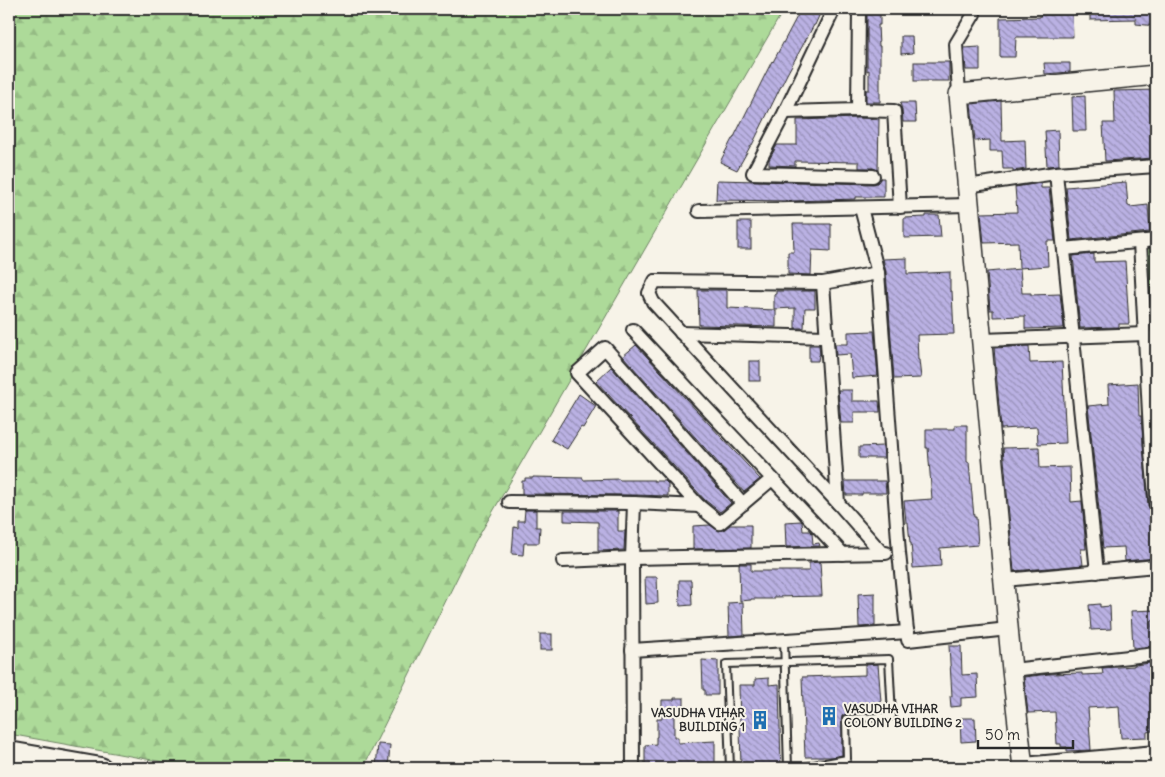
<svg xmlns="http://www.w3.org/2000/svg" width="1165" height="777" font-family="Delius,sans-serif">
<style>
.forest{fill:url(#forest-firs);stroke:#6c8262}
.park{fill:#adda99;stroke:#6c8262}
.building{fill:url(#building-back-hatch);stroke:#2b2b2b}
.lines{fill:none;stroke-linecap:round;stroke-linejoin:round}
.lane-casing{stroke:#2b2b2b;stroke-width:10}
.street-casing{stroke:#2b2b2b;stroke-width:16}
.secondary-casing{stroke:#2b2b2b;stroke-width:22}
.primary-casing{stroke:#2b2b2b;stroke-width:24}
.lane{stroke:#f7f3e8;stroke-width:6}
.street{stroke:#f7f3e8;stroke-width:12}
.secondary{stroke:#f7f3e8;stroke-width:19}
.primary{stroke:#f7f3e8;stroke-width:20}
.labels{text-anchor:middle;stroke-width:4;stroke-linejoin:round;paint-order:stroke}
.poi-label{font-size:12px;font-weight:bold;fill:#2b2b2b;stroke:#f7f3e8;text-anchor:start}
</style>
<defs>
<pattern id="forest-firs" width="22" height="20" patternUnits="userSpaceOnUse" patternTransform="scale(1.25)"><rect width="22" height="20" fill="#adda99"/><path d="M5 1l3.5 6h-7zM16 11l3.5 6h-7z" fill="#95bb84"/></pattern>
<pattern id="building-back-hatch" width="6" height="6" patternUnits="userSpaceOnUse" patternTransform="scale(1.25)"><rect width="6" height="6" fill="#bab1e3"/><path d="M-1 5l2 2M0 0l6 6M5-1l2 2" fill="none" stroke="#9790b8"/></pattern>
</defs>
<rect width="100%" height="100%" fill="#f7f3e8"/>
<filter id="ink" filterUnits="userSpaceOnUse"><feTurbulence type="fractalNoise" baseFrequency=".02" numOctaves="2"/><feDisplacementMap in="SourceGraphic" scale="10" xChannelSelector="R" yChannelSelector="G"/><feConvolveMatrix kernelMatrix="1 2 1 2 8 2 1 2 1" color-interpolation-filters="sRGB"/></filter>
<g filter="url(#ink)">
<path class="forest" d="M9,9H784L473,546L363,768H196L9,734Z"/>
<path class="park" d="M1156,248V368L1145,249Z"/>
<g class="building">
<path d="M801,9H822L815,25H814L787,74L752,145H751L737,170L720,162L732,139H733L772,61L773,62Z"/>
<path d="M867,9H880V25H878L879,46H880V102H866V90H869V70L867,71Z"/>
<path d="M1090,9H1156V26L1136,24V19L1090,20Z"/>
<path d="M1072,14L1073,37H1016L1015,57H1000V18L1040,17V15Z"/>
<path d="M901,36H912L913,53L901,54Z"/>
<path d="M980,47V70H966L964,48Z"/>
<rect x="914" y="62" width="35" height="19"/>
<path d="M1044,63H1070V72L1045,74Z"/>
<path d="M1156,90V139H1154L1155,158L1105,161L1103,123H1115L1114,91Z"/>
<path d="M1085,96L1086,131H1073L1072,97Z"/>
<path d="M1001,101L1002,141L1025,140L1026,169L1013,171V169H1003L1002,151H990V140L975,141L971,104Z"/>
<path d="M900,103H915L916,122H903L902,110Z"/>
<path d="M858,118L879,119L878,170L873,168H859V162L795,161V166L769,165V160L777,145H797V120Z"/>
<path d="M1058,130L1059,165L1047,166L1045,131Z"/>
<path d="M881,178H884V197H856V199L792,201L716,200L717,180L873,184L877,183Z"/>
<path d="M1126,182L1128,206H1130V207L1148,205L1150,232L1071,240L1066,187Z"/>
<path d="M1041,183V188H1049L1055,241H1047L1048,266L1019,268L1018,242L984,243L981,213L1017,212L1015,187Z"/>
<path d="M926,215H939L941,237L904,238V218L926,217Z"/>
<rect x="738" y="222" width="13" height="27"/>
<path d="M793,224H831V251L812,250L811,275L788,274V252H794Z"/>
<path d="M1094,254V262L1125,261L1129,324H1119V327L1080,328L1073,256Z"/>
<path d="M907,258V274L950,272V291H952L954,334L917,335L918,360H919L921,378L894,379L886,272L883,259Z"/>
<path d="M1020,269L1022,293H1031V295L1060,294L1064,328L1025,329V316L993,317V310H990L987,272Z"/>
<path d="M698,290H727V308L776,310V327L699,325Z"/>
<path d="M776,291H815V308H805L804,328H795V308L774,309V294H776Z"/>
<path d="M874,331L878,376L852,378L850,354L836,355L835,344H848V332Z"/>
<path d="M636,345L760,479L744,492L623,356Z"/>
<path d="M809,345H819L820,355H819L818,361H809Z"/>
<path d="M1029,346L1030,363L1062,362L1066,443L1038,444L1037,427L1001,429L994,348Z"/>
<rect x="749" y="361" width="11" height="20"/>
<path d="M611,367L731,503L720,512L705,500L596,381Z"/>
<path d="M1138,383L1139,416H1141L1148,506L1152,512L1155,558L1125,561L1124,547L1103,548L1088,406L1109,404L1108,385Z"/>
<path d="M838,390H852V401H879L880,412H854V423H841Z"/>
<path d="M579,394L596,406L583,428L581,427L567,449L551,440Z"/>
<path d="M955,425H967V462H969L974,517H976L978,545L940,548L941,566L913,568L911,543H910L908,522H906L904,501L932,499L928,448H926V429H955Z"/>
<path d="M883,446L884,458H859V447Z"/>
<path d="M1039,447L1040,468L1070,467L1071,502L1082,501L1086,549H1081L1083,565L1014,571L1003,448Z"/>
<path d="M533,477L583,478V480L619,479V480H654V481H665L668,484V496L634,495L522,494V481H525V478H533Z"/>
<path d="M845,481H885L886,493H862V495H846Z"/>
<path d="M525,510H536V527H540L539,543H524L523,555L512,554L514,527L518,528V521H524Z"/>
<path d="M564,511H618V531H625L624,550L598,551V522L564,521Z"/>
<path d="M801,521L802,522L803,531H810L812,533L813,544L819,543L820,546L786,547L785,522Z"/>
<path d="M710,525L719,531L725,529L730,525H751V548L693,549V526Z"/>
<path d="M820,562L822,596L774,597V599H751V600L740,601L739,564H751V571H809V563Z"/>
<path d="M645,577H657L658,603L646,604Z"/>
<path d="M679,580H691L692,605L680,606Z"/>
<path d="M875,593V626L859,627L858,594Z"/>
<path d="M743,602L744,635L729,636L728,603Z"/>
<path d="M1100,604V607L1110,606L1111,629L1091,630L1089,605Z"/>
<path d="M1156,610V621H1152L1153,646L1133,648L1131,611Z"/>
<rect x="540" y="634" width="12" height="16"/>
<path d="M949,646H961L962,675L977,674L978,697L961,698V706L951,707L950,696H952Z"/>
<path d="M702,660L718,661V695H705V690H703Z"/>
<path d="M1151,663L1154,701H1151L1152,731L1147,732V737L1121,738L1119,706L1088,708L1091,750L1067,751V747H1061V744H1057L1055,712L1028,713L1024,677L1049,674L1082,673V675L1103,674L1102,668L1134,666V665Z"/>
<path d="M878,664L881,702H878L879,712L846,714L842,716V755L832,757H805L802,677L865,675V665Z"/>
<path d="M769,678V685L779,684L781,768H741L739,685H755V679Z"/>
<path d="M674,698H684V714H674V737H678V743L715,741V768H645V745L656,744V737H657V719H662V700H674Z"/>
<path d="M960,718H975L976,741L961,742Z"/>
<path d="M378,744L390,745L388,768H376Z"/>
</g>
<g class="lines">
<g class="lane-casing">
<g id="lane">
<path d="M784,640L788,768"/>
<path d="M730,768L726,664L889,659L892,716L846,719L847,759L798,768"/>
</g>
</g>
<g class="street-casing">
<g id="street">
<path d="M834,9L785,112L753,173L873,176"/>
<path d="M959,94L956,44L974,14V9"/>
<path d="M858,110L894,111L900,207"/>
<path d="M785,112L858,110L859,9"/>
<path d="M1056,173L1097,572"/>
<path d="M967,186L1056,173L1156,166"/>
<path d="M861,208L878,273L899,553L908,640L1008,629"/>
<path d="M699,211L969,205"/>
<path d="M1140,242L1151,451L1156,505"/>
<path d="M1064,249L1156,240"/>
<path d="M878,273L823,283L655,281L649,293L653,302L838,503L882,553"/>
<path d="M823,283L838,503"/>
<path d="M633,330L843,554"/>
<path d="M681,333L826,337"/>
<path d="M982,340L1145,334"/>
<path d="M509,502L634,503L699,506"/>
<path d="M743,504L605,348L577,373L699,506L720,523L772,479"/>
<path d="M563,561L632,558L886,553"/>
<path d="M1004,580L1156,566"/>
<path d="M632,650L908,632"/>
<path d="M1012,670L1156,654"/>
<path d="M633,768L632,558L634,503"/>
</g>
</g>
<g class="secondary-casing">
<path id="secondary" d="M1023,768L1012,670L959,94L1156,75"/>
</g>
<g class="primary-casing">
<g id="primary">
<path d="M9,752L101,768"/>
<path d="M1024,768L1156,756"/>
</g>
</g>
<use href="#lane" class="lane"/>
<use href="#street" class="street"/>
<use href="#secondary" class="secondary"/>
<use href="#primary" class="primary"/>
</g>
</g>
<defs>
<g id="building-bare" transform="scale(1.5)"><path d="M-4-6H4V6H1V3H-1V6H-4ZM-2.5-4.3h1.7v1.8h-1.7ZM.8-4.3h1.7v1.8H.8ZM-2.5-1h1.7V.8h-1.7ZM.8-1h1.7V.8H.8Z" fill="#1f6fb2" stroke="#f7f3e8" stroke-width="2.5" paint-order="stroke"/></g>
</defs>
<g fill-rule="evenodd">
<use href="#building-bare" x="829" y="716"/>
<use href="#building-bare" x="760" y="720"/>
</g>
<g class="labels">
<g class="poi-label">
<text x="844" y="713">VASUDHA VIHAR<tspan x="844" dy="14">COLONY BUILDING 2</tspan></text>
<text x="745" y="717" text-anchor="end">VASUDHA VIHAR<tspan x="745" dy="14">BUILDING 1</tspan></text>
</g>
</g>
<rect width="1165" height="777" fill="none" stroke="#f7f3e8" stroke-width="30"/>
<rect x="15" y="15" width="1135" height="747" fill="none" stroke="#2b2b2b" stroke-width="2" filter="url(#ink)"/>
<path d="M978 740v8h95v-8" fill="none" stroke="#2b2b2b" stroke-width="2.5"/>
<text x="985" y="740" font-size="15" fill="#2b2b2b" stroke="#f7f3e8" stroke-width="4" paint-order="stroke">50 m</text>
</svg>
